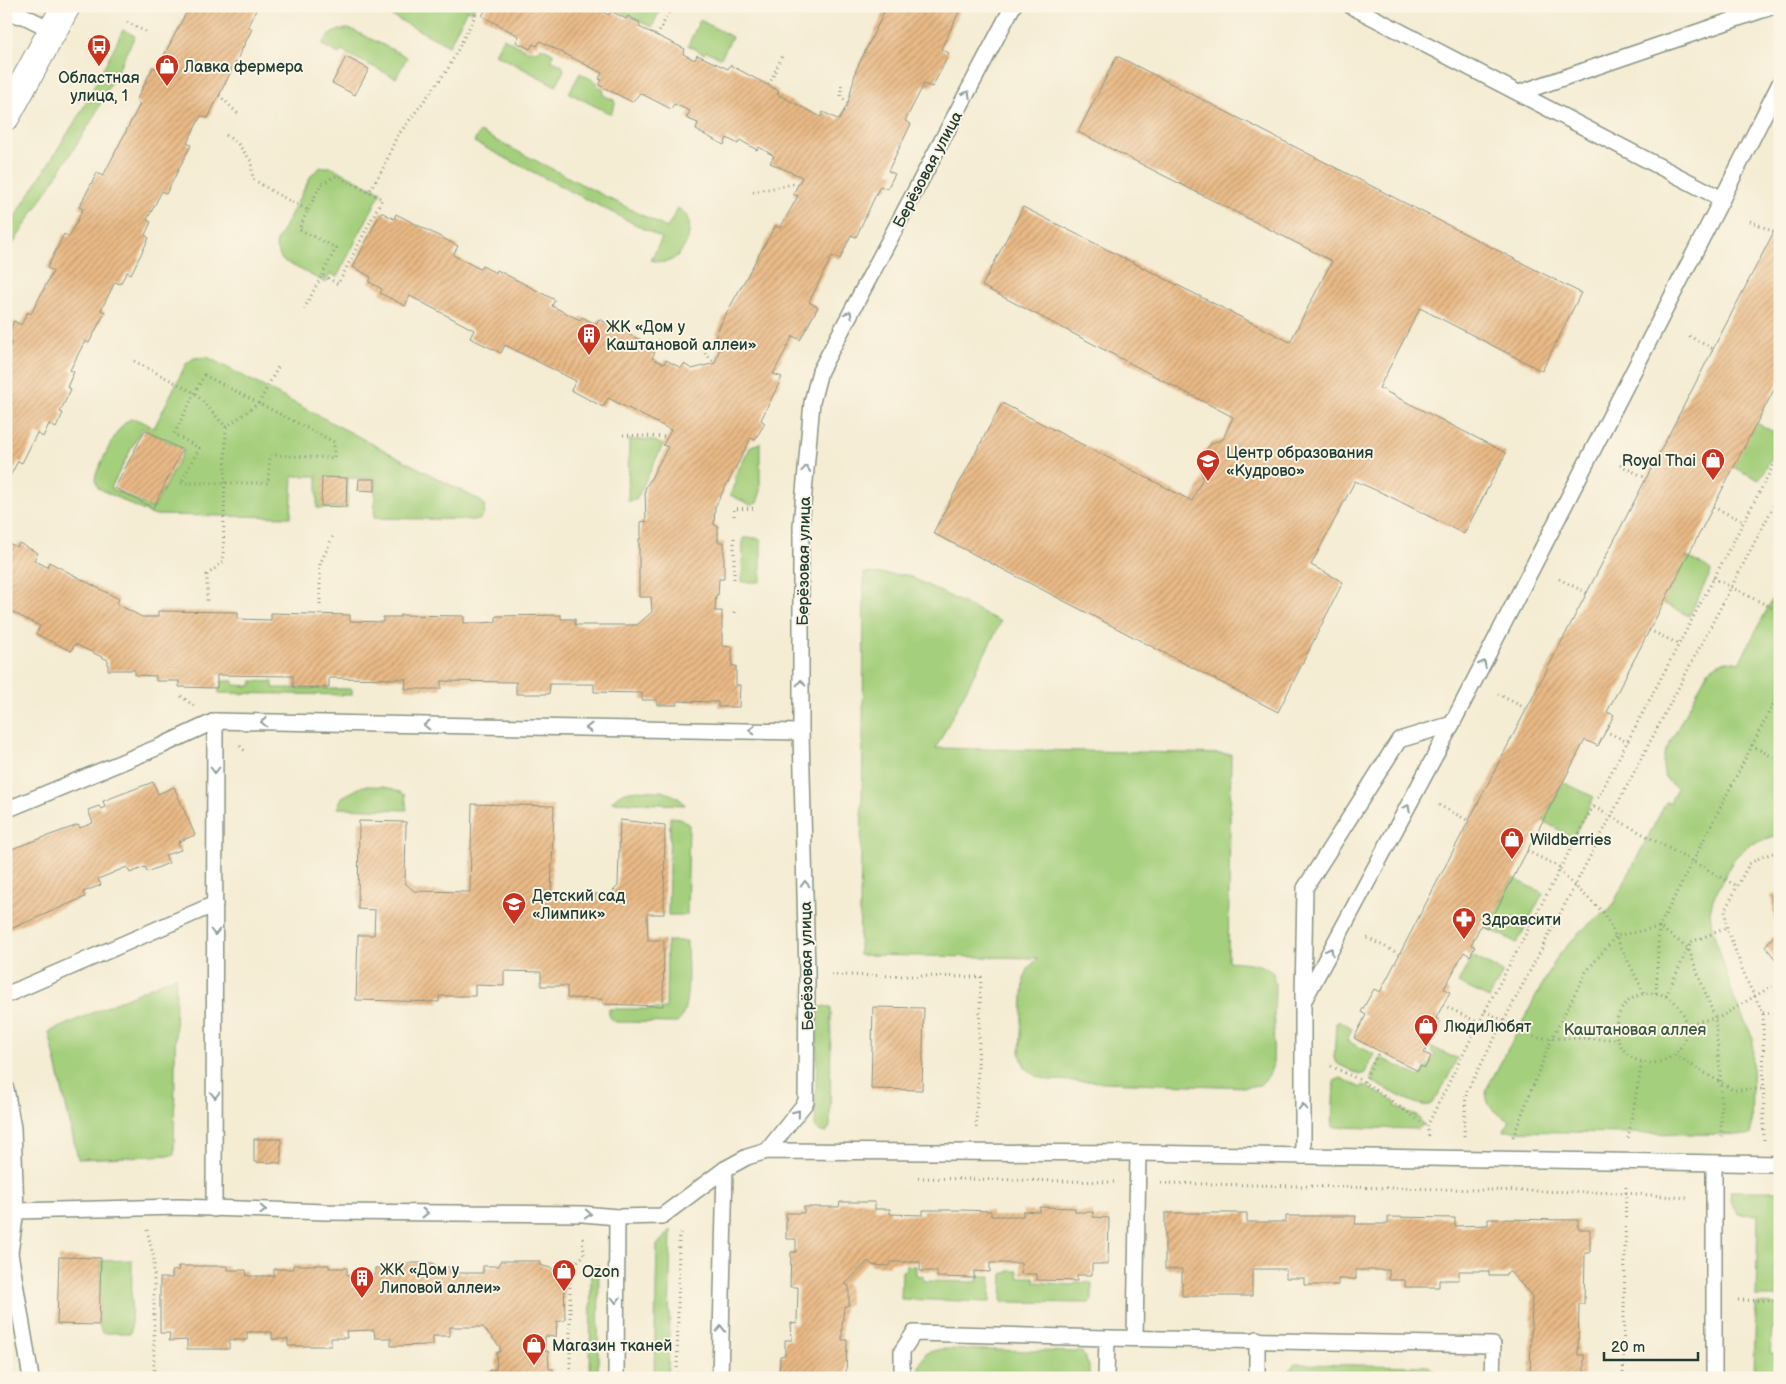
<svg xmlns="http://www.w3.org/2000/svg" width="1786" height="1384" font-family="'Balsamiq Sans',sans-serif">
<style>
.green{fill:#a4cf7b;stroke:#628658;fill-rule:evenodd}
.building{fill:url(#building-hatch)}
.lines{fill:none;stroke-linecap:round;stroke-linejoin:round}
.lane-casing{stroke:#8a9484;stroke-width:18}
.street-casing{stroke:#8a9484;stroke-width:30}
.path{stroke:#8a9484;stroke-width:3;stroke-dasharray:1 4;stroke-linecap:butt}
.lane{stroke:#fff;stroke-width:15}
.street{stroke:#fff;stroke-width:28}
.oneway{stroke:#8f9e9a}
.labels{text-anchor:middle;stroke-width:4;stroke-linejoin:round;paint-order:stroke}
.poi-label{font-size:16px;fill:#1f3d34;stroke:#fcf5e5;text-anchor:start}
.street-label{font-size:16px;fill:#1f3d34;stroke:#fcf5e5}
.park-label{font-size:16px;fill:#3a5a42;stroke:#fcf5e5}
</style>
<defs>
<pattern id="building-hatch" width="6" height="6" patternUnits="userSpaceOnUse" patternTransform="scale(1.25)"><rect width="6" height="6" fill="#eaba86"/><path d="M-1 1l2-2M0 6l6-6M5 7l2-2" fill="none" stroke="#bd986e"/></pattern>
</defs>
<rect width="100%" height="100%" fill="#fcf5e5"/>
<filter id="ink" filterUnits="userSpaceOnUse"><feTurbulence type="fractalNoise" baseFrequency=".02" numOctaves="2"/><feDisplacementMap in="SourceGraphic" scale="10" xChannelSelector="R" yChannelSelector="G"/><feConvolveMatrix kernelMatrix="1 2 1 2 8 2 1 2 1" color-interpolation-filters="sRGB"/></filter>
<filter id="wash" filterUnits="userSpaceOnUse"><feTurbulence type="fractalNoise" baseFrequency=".0096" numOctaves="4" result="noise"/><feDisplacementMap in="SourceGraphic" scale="20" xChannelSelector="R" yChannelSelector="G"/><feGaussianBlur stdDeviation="1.12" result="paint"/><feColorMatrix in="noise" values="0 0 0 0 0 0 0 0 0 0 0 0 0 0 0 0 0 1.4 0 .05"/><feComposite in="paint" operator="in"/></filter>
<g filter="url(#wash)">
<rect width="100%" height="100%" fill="#f4ecd3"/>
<g class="green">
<path d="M373,6H475L472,12L467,9L449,46Z"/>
<path d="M617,6H662L652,27L615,9Z"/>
<path d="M791,6H816C808,16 799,19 788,13Z"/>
<path d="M700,20L732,37L721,58L706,51L704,54L688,45Z"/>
<path d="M347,29L353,30L407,57L396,78L341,51L339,54L322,45C327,34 336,30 347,29Z"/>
<path d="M123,30L135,36L92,120L6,255V231L81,112Z"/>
<path d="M503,38L530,52L532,50L538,52L541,47L553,53L552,61L562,65L564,70L556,86L495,54Z"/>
<path d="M580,73L598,83L597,86L604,90L603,95L614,100L615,104L611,114L569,93Z"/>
<path d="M480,132L667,228L678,208C684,212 688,216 689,224C692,237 680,260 666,262C661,263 656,261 651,260L662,238L474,142Z"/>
<path d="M321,167H331L381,192L337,277L330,274L326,283L282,260L276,248L277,241L312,174Z"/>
<path d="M207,357L479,500L484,504C485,511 485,515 479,520L374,518L376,479L348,478L347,508H317V476H293L291,517L152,515L98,488L95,480L96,474C102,462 119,420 132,419C139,418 148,425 154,428L186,364L194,358ZM142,428L184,450L153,509L111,488Z"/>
<path d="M1756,423L1780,435V442L1759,480L1733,467Z"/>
<path d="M629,440H652L663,445L636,500L628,501Z"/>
<path d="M760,443V494L757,503L751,505L730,495L737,481L734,478L751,446Z"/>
<path d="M743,538H756L761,540V581L758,582H742Z"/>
<path d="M1687,557L1712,570L1689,616L1663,603Z"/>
<path d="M864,573L907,575L1001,622L936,748L1231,754L1228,961C1246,963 1257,961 1273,973L1275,984L1273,1065L1269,1075L1260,1085L1247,1087L1048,1080L1034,1075L1025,1067L1020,1054L1024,979L1029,967L1038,958L859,955L863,747Z"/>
<path d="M1780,585V834L1749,845L1742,851L1734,859L1721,883L1713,899L1710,912L1712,927L1735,1001L1753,1038L1751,1135L1503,1131L1510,1121C1494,1111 1487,1110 1486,1090L1556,959C1571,940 1588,922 1610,910L1666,802L1670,803L1677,787C1662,782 1662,767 1664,754L1708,671C1719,661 1725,659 1739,663Z"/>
<path d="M222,681H234V685L251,686L252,681L273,682V688L352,689V695L219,693V687L222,686Z"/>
<path d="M1563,782L1594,797L1573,838L1543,821Z"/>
<path d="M363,786C379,786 391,786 405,795L407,810L337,808L342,797Z"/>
<path d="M662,791C671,794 680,797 685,805L612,802C622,786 645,791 662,791Z"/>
<path d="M670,817L680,818L689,825L687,915H668Z"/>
<path d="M1513,878L1543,893L1517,943L1487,928Z"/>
<path d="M667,941H687C687,960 692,1011 677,1023L616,1022C610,1019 608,1015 609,1009H666Z"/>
<path d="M1472,956L1503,972L1489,998L1458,983Z"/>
<path d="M176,976L174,1155L78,1159L49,1032Z"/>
<path d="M825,1006L831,1008L830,1127L826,1132L823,1133L815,1128L818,1008Z"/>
<path d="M1340,1021L1352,1028L1347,1041L1374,1054L1365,1073L1360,1075L1338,1064L1334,1059L1336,1023Z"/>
<path d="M1432,1047L1457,1059C1452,1069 1438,1099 1431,1104C1421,1111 1384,1087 1373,1082L1371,1077L1381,1058L1420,1077C1425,1069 1431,1064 1435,1054L1431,1052Z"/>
<path d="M1341,1078L1361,1088L1363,1085L1396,1102L1395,1106L1418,1117L1423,1124L1418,1129L1332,1127L1334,1081Z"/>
<path d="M1731,1191H1779L1778,1250L1774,1251V1272H1777V1297H1756L1758,1215L1738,1214L1730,1201Z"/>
<path d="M671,1230L668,1378H654L657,1245Z"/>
<path d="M132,1260L131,1333H102L99,1325L101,1261Z"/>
<path d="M906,1265L916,1266V1275L923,1276V1281L977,1282L978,1276H991L990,1302L901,1299L902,1271H906Z"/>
<path d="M591,1266H599L598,1378H590Z"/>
<path d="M1008,1271H1018V1277H1034L1035,1282L1073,1285L1076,1282L1092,1283V1300L1089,1303L1002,1302L1003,1273H1008Z"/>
<path d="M1756,1304L1777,1305V1329H1772L1770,1353L1777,1354L1776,1376H1754Z"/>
<path d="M941,1349L1082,1352L1089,1366V1378H919V1366L926,1353Z"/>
<path d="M1295,1364L1429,1366L1439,1376V1378H1285V1374Z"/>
</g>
<g id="blocks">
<g class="building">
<path d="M194,6H258L248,26L252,29L208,118L201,116L187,143L191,145L166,194L162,191L147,220L151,222L145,235L149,238L131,274L127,272L120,284L115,282L101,310L105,312L89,343L85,341L70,370L74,372L67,387L71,389L60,412L63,413L56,428L49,424L43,437L37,433L22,463L18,461L6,484V354L12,342L6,338L14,321L21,325L28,312L31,314L53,271L47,268L64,234L69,237L83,209L79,207L97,173L103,176L140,104L136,101L153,67L157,69L188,9L192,11Z"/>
<path d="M488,6H592L609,15L611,11L626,19L628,16L640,23L639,27L685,49L683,54L695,60L697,55L728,69L730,65L779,91L777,94L821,117L823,112L839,120L848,103L856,70L887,6H962L941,49L949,53L940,72L932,87L924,84L905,121L911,124L888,171L895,174L887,189L880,186L856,237L851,235L840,259L832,256L809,302L818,307L800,340L793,336L773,374L782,377L761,420L765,423L755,440L751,438L715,507L714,525L718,526V542H724V579H719L718,595H716L715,611H722V646L732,647V666H736V685H740L739,707H718V702L677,701V705H657V700H642V693L594,692V684H550L549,694H516V682L441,681V689H405L406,679L329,678V688L293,687V676L217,675V688L179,687V681H156V676L135,675V670H108V660L75,644L71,651L36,634L40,626L6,609V542L17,547L19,543L38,553L34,560L47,567L49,562L119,599L117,604L142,617H158V611L238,612V619L271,620V613L309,614L350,615V621L383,622V617H400V615L464,616V623H480L496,622V616L561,615V619H575V625H637L652,612L651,597H639V539L641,538V521L646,522L645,489L668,447L663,445L671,430L608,398L603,407L571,390L576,381L505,345L501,353L470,338L474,330L410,296L405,306L380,293L382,289L369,282L371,277L353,267L381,212L394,219L396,214L458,246L453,255L480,269L482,266L496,273L497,270L536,290L555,300L552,306L580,320L582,317L596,324L599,319L634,337L642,341L640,345L655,352L652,358L664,364L666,360L681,368L684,364L692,369L715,363L720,347L713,343L721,323L775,226L780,228L798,196L793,194L802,177L770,163L774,156L759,147L757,150L740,140L738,144L727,138L724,145L696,130L698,123L686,118L690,111L674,104L671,109L640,93L632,102L599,85L602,80L599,79L602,73L540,41L537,46L533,44L530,49L516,42L519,36L482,16Z"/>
<path d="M1117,56L1581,293L1542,371L1420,308L1379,388L1506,453L1464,534L1387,495L1355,481L1311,565L1343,582L1278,712L933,533L1002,403L1192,501L1203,477L1200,464L1203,452L1212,443L1223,439L1233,417L982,286L1023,207L1290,342L1332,261L1078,132Z"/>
<path d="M346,57L369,69L355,95L332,83Z"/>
<path d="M1780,220V378L1607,712L1614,715L1598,746L1585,740L1487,928L1481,925L1471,945L1475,947L1470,956L1464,952L1444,989L1450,992L1436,1018L1440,1021L1424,1053L1431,1056L1425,1068L1420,1066L1418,1071L1354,1038L1366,1015L1361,1012L1374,989L1380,992Z"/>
<path d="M145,430L182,450L153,508L115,488Z"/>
<path d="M322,477L347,478L346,507L321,506Z"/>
<path d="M359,479H375V491L358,490Z"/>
<path d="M153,782L158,794L174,787L195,835L178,842L181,850L165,855L169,863L147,872L145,867L130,873L127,867L98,879L101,885L83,892L85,897L6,931V851L78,825L80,828L93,823L88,810L99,806L101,809L105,807L103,801Z"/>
<path d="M472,804L554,806L551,894H610L618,886L620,820L665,825L664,914H647L648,940H664L663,1006L603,1004V999L567,998V986H541V972L504,971V986L475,985V996H439V1002L356,1000L358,935H374L375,910L358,909L359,821L406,822L405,883L414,891L470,892Z"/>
<path d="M1780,893V965L1765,946L1777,932L1771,896Z"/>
<path d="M873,1007L924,1008L922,1090L871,1089Z"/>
<path d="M254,1139H281V1163L254,1162Z"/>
<path d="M840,1202H875V1209H890V1214L923,1215V1210H961L991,1211V1216H1023V1211L1040,1212V1207L1075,1208V1212H1093V1217L1109,1218L1108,1264H1092V1275H1077V1281L1037,1280V1274H1021V1263H990V1272L974,1271V1278L937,1277V1271H920V1262H891L889,1266L872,1265L868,1261L845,1284L849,1286V1305L844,1307L842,1326V1340H847L846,1378H779L780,1356L785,1355V1340H792L791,1323L797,1324L798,1287H790L791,1252H796V1239H786V1213H804V1207H839Z"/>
<path d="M1165,1213H1247V1222H1286V1216H1356L1355,1224H1388V1217L1455,1218V1226L1488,1225V1219L1578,1220V1229H1590V1253H1585L1584,1304H1579L1578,1355H1584V1378H1530L1532,1296L1510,1272L1506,1273V1275H1489V1271H1459V1280H1439V1287H1405V1280H1389V1270H1356V1279H1338V1285H1304V1278H1286V1269H1252V1296H1182V1269H1165Z"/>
<path d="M59,1257L101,1258L99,1325L57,1324Z"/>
<path d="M500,1261H540V1265L564,1272L565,1320L557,1322L556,1337L545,1336V1351H548L549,1369H553V1378H490L489,1370H496L497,1352H500V1347L483,1327H450V1336H433V1345L391,1346V1338H375L374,1330L346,1331L347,1338H331V1346H288V1339H272V1332H247V1340H229V1349H187V1340L169,1341L170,1333H160V1278H172V1271L179,1270L178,1266H228V1270H246L247,1276H274V1269H293V1265H329V1268H347V1275H375V1268L393,1267V1263H433V1267H449L450,1273H483V1266H499Z"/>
</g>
</g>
</g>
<g filter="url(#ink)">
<use href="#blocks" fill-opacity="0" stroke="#8a9484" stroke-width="1"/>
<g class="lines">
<g class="lane-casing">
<g id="lane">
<path d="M1351,6L1722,199"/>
<path d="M6,14L24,16L54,31"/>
<path d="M1519,93L1774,6"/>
<path d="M6,810L161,746L215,721L801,732"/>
<path d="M6,995L215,904"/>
<path d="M1303,998L1305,888L1399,740L1452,724"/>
<path d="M6,1089L13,1128L16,1211L10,1253L31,1378"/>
<path d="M767,1151L806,1102L807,974L801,732V526L812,402L820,371L1013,6"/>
<path d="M1303,1156V1002L1452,724L1722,199L1780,83"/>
<path d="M214,1209L215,721"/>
<path d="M16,1211L179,1207L326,1212L583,1214L617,1217L662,1216L725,1169L747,1157L767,1151L1138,1153L1780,1164"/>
<path d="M1107,1338L1493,1345L1492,1378"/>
<path d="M1135,1338L1138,1153"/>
<path d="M1257,1339V1378"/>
<path d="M616,1378L617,1217"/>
<path d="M720,1378L725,1169"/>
<path d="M902,1378V1351L914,1333L1107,1338L1106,1378"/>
<path d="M1714,1378V1163"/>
</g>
</g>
<g class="street-casing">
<path id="street" d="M6,116L66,6"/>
</g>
<g class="path">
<path d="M127,22L146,32"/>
<path d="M657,36L672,6"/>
<path d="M769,85L782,56"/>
<path d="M841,85V97L848,103"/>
<path d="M219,95L239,115"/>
<path d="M226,135L238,144L251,161L253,179L275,193L308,210L299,229L336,248L322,275"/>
<path d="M753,192L793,184L798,185"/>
<path d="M308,210L321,184L336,176L369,192"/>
<path d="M1750,221L1774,232"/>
<path d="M304,309L322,275L338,284L382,199L369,192L383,169L396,138L448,69L480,6"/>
<path d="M1689,336L1713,349"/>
<path d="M705,353L715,363"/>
<path d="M134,361L195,393L226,427L223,562L207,575V604"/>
<path d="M204,375L334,442V458L270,455L268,483H181L199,448L174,434Z"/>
<path d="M1777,383L1780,385"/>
<path d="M226,427L259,403L278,367"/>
<path d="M623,435L668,437"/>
<path d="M1620,465L1646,478"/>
<path d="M1713,507L1743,521"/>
<path d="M734,516V509L757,508"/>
<path d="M734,538V582"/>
<path d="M1713,578L1780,612"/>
<path d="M1559,579L1587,593"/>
<path d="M320,605V564L333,536"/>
<path d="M734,613V608"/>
<path d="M1649,630L1679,644"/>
<path d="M1498,694L1527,709"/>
<path d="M181,696L194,706"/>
<path d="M1605,731L1628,742"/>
<path d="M1751,745L1780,761"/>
<path d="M240,746L245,751"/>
<path d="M1439,805L1469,821"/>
<path d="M1594,807L1737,886"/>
<path d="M1527,851L1561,868"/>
<path d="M1559,871L1604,913L1644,993"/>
<path d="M1367,938L1400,954"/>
<path d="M831,975L981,977L976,1129"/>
<circle cx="1651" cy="1028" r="35"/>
<path d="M1656,993L1659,927L1780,691"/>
<path d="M1666,996L1691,942L1727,928"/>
<path d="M1443,1005L1479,1023"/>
<path d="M1485,1011L1536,1038L1617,1039"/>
<path d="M1763,1013H1780"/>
<path d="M1686,1024L1720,1017L1772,986"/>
<path d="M1675,1055L1733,1090L1764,1089"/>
<path d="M1331,1066L1364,1082L1427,1126"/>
<path d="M1364,1082L1379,1051"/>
<path d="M1429,1136L1427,1126L1485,1011L1780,453"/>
<path d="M1464,1136L1466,1093L1780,494"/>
<path d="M1513,1137L1552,1038L1586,972L1616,936L1659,927L1688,948L1715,1018L1721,1082V1139"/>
<path d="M1628,1138L1642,1062"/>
<path d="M1764,1140L1763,1013L1746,979L1727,928L1725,910L1749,864L1761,857L1780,851"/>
<path d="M918,1178L1114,1182"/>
<path d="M1161,1183L1626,1193L1687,1198"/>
<path d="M147,1230L154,1259V1378"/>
<path d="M1738,1300L1780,1301"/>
<path d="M570,1378V1269L584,1255L583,1236"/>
<path d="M677,1378L679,1236L681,1233"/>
<path d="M1623,1378L1626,1184"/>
</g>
<use href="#lane" class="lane"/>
<use href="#street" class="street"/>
</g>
<defs><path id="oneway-chevron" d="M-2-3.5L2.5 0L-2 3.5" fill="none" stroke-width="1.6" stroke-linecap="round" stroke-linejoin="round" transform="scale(1.25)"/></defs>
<g class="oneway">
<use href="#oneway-chevron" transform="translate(967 94) rotate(-63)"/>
<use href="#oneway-chevron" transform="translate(849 314) rotate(-62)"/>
<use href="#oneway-chevron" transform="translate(806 469) rotate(-85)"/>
<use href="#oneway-chevron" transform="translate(1483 664) rotate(-63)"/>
<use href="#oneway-chevron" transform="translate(801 683) rotate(-89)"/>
<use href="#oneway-chevron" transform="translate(264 722) rotate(-179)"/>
<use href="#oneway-chevron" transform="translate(427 725) rotate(-179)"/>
<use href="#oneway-chevron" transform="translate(589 728) rotate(-179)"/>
<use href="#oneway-chevron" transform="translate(752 730) rotate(-178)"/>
<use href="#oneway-chevron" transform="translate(215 770) rotate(90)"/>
<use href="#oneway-chevron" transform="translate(1407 808) rotate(-62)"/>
<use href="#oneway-chevron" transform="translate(805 884) rotate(-92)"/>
<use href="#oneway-chevron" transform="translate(215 932) rotate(90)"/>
<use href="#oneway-chevron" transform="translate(1330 951) rotate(-62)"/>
<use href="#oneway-chevron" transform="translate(215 1095) rotate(90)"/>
<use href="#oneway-chevron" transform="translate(1303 1107) rotate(-90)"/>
<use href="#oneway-chevron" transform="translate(797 1113) rotate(-51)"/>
<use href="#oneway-chevron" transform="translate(263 1210) rotate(2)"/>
<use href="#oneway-chevron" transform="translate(425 1213)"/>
<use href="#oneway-chevron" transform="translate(588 1214) rotate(4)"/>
<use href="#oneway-chevron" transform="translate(616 1300) rotate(90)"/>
<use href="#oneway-chevron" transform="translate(721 1329) rotate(-89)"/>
</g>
</g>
<defs>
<g id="bus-pin" transform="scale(1.25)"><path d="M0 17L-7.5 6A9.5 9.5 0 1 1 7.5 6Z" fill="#c8321e" stroke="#fcf5e5"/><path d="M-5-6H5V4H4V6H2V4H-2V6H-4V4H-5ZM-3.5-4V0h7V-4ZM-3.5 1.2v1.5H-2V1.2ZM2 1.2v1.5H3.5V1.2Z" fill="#fff"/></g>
<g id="shop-pin" transform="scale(1.25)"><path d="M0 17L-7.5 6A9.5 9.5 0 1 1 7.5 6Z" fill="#c8321e" stroke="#fcf5e5"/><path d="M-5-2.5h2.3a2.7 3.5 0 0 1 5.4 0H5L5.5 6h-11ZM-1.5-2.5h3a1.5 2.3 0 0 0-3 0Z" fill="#fff"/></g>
<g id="building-pin" transform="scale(1.25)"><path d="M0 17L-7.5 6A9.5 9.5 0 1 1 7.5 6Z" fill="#c8321e" stroke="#fcf5e5"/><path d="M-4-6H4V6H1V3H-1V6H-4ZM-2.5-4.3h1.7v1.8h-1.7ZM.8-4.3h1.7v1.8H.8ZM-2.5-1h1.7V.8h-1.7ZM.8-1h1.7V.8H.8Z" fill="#fff"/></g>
<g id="school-pin" transform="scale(1.25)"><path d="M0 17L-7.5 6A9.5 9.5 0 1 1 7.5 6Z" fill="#c8321e" stroke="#fcf5e5"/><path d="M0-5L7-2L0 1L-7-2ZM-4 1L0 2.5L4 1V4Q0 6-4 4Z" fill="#fff"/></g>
<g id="pharmacy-pin" transform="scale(1.25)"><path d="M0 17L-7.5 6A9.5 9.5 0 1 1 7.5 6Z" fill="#c8321e" stroke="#fcf5e5"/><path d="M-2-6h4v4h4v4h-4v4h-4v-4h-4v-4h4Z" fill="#fff"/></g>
</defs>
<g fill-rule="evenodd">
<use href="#bus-pin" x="99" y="46"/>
<use href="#shop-pin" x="167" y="66"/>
<use href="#building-pin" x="589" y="335"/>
<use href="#shop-pin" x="1713" y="460"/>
<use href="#school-pin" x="1208" y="461"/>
<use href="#shop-pin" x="1512" y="839"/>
<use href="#school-pin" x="514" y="904"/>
<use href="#pharmacy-pin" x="1464" y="919"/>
<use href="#shop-pin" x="1426" y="1026"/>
<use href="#shop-pin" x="564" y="1271"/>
<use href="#building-pin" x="362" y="1278"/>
<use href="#shop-pin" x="534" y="1345"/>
</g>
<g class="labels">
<g class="poi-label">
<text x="184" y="72">Лавка фермера</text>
<text x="99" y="83" text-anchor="middle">Областная<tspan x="99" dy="18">улица, 1</tspan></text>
<text x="606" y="332">ЖК «Дом у<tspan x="606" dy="18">Каштановой аллеи»</tspan></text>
<text x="1226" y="458">Центр образования<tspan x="1226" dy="18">«Кудрово»</tspan></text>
<text x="1696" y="466" text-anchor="end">Royal Thai</text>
<text x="1530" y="845">Wildberries</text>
<text x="532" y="901">Детский сад<tspan x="532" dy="18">«Лимпик»</tspan></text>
<text x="1482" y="925">Здравсити</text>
<text x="1444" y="1032">ЛюдиЛюбят</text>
<text x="380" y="1275">ЖК «Дом у<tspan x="380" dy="18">Липовой аллеи»</tspan></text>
<text x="582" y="1277">Ozon</text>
<text x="552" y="1351">Магазин тканей</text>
</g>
<g class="street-label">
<text transform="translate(927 169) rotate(-62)" y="6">Берёзовая улица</text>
<text transform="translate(803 561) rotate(-89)" y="6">Берёзовая улица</text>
<text transform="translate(806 966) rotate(-91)" y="6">Берёзовая улица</text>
</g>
<g class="park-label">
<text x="1635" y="1035">Каштановая аллея</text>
</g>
</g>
<rect width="1786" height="1384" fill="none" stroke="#fcf5e5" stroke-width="25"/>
<path d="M1604 1352v8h94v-8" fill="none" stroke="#1f3d34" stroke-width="2.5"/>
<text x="1611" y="1352" font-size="15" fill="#1f3d34" stroke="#fcf5e5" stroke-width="4" paint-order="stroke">20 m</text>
</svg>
